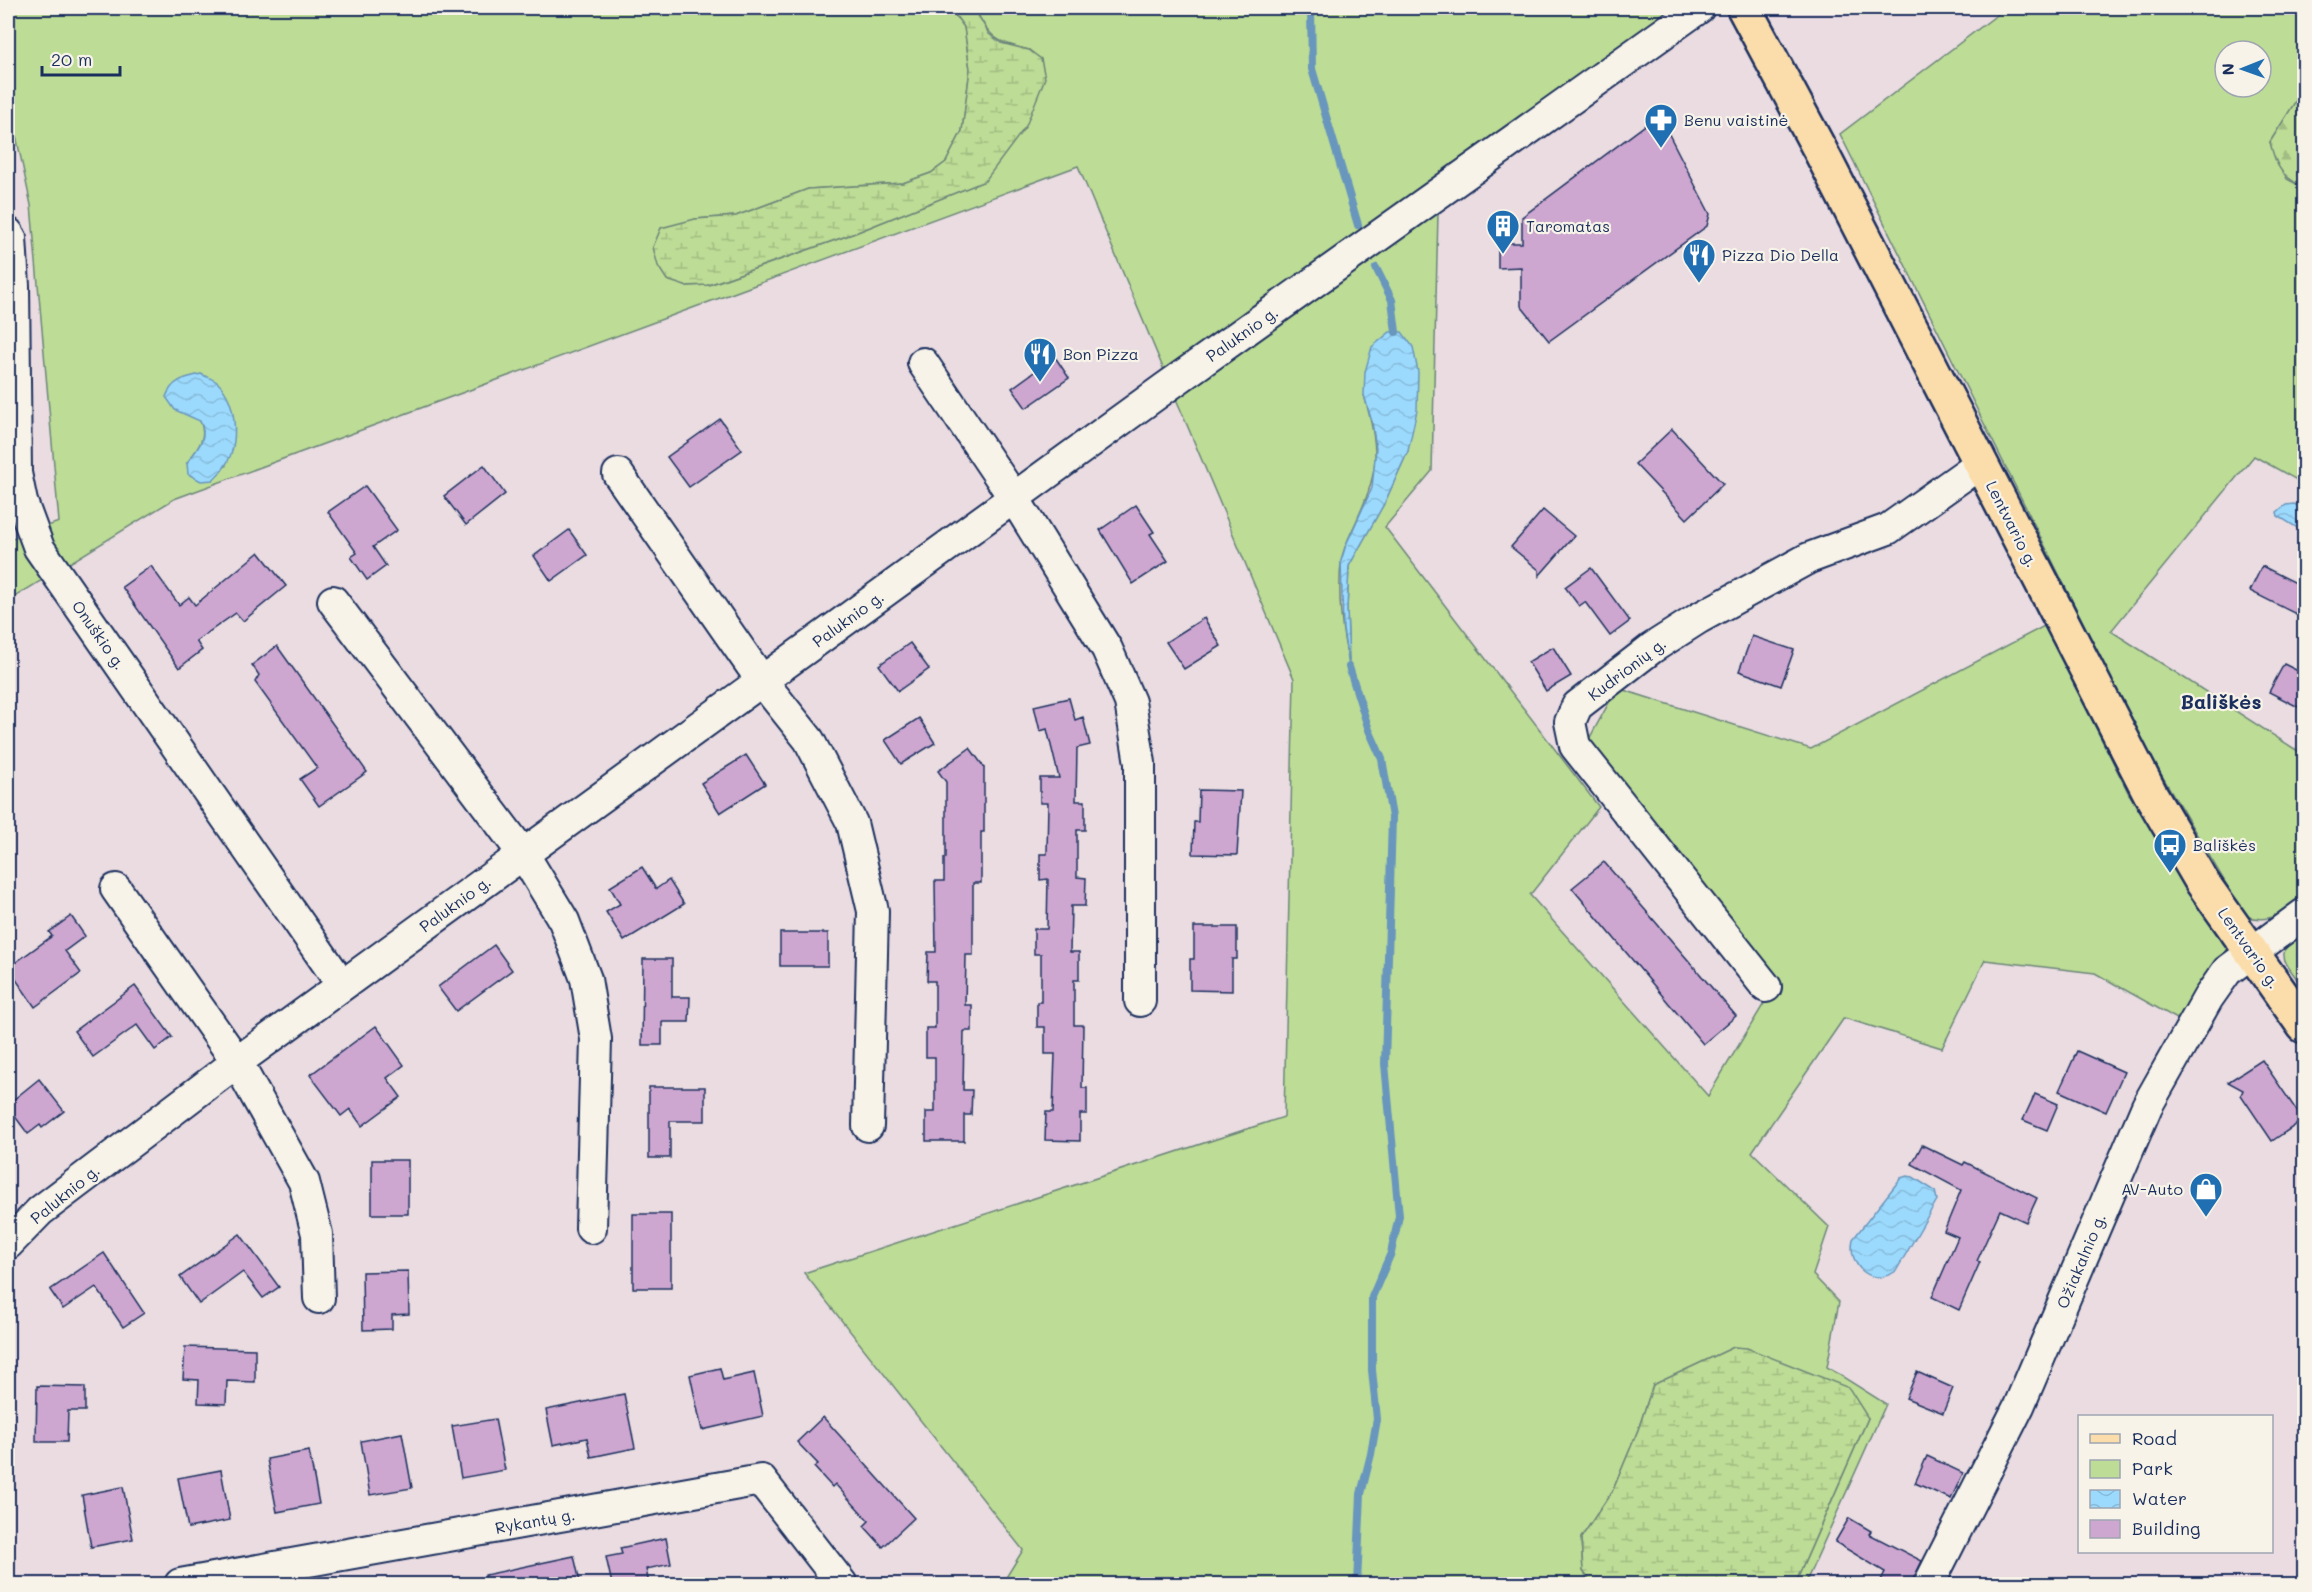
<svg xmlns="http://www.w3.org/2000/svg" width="2312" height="1592" font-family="Mali,sans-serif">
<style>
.green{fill:#bddc95;stroke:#6c867a;stroke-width:1.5;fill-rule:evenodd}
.forest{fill:url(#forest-firs);stroke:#6c867a;stroke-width:1.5}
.wetland{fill:url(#wetland-marsh);stroke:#6c867a;stroke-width:1.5}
.water{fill:url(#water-waves);stroke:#6896bd;stroke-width:1.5}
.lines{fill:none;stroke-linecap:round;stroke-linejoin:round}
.stream{stroke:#6896bd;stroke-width:8}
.building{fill:#cda7d0;stroke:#1b2f5e;stroke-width:1.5}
.minor-casing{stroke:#1b2f5e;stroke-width:34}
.major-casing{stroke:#1b2f5e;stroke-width:38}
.minor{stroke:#f7f3e8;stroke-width:30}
.major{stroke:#fbddab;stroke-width:33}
.labels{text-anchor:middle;stroke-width:4.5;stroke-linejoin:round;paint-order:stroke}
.poi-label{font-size:16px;fill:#1b2f5e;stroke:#f7f3e8;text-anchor:start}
.street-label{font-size:16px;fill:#1b2f5e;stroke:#f7f3e8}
.quarter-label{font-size:20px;font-weight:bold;fill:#1b2f5e;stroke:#f7f3e8}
</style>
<defs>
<pattern id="forest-firs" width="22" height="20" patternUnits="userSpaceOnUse" patternTransform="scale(1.5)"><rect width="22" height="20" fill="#bddc95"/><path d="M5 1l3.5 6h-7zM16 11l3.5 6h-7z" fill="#a2bd83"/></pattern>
<pattern id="wetland-marsh" width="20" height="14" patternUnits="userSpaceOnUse" patternTransform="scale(1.5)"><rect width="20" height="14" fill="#bddc95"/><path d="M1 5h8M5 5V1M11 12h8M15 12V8" fill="none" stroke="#a2bd83"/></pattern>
<pattern id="water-waves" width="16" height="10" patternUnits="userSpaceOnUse" patternTransform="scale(1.5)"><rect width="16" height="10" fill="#9cdafd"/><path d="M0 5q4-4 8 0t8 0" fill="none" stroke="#86bbdb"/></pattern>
</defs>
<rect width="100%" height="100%" fill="#eadce1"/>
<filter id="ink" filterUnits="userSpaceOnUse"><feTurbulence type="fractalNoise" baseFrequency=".0167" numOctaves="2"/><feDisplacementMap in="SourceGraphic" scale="12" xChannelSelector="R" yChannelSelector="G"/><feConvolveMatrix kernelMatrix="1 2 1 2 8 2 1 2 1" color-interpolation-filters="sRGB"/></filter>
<g filter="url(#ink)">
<g class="green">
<path d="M16,8H950L964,27L970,69L962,131L946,162L931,173L903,183L808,189L736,216L695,219L685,286L709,285L855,233L985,181L1029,50C993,41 992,39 974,8H1672L1423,191L1438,213L1432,471L1385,527L1599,807L1530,895L1708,1096L1774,987L1588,741L1617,688L1811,749L2048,624L2077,690L2129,794L2235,949L2186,1024L2095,973L1985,960L1942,1048L1844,1018L1752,1152L1829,1227L1813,1275L1839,1302L1827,1367L1886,1404L1805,1584H1795L1868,1418L1734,1347L1653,1385L1638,1430L1613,1490L1581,1538L1583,1571L1592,1584H1002L1023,1550L804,1273L1284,1117L1294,679L1078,166L174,499L8,601V540L59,522L31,205L8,98V23ZM1364,395L1408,451L1385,502L1349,566L1347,609L1349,662C1341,632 1338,594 1341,562C1343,546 1353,530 1359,515C1381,468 1378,443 1364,395ZM200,421L226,466L187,463C197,449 208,438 200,421Z"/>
<path d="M2006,8H2304V88L2270,142L2287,179L2304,188V484L2254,456L2111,631L2304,755V893C2286,911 2273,925 2245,916L2145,747L1840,134ZM2225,51H2261V87H2225Z"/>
</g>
<g class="forest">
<path d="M2304,88V188C2282,176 2276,168 2270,142Z"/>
<path d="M2304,928V989C2283,958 2272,956 2304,928Z"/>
</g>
<g class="wetland">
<path d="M950,8H974L989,34L1001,43L1029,50L1041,59L1045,78L1026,126L985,181L855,233L708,285L685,286L667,280L658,266L653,247L661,228L695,219L736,216L808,189L903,183L931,173L946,162L962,131L970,69L964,27Z"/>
<path d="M1734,1347L1747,1348L1849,1388L1868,1418L1795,1584H1592L1583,1571L1581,1538L1613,1490L1638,1430L1653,1385Z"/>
</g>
<g class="water">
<path d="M1390,332H1402L1413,347L1418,372L1417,410L1408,451L1385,502L1349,566L1347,609L1349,667L1343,629L1341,561L1346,545L1372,488L1376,448L1372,422L1364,395L1365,372L1372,347Z"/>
<path d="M201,374C206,377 214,379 218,383C237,402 240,444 225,466C222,471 217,476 213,480L201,481L188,474L187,463C197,449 209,438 200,421L175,410L166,397C172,380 184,378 201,374Z"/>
<path d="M2294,504L2304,508V532L2278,516L2277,512L2286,505Z"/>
<path d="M1907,1176L1913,1177L1935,1191L1937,1200L1896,1271C1872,1288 1847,1266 1853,1239L1901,1178Z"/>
</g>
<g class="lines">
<g class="stream">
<path d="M1311,8L1312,69L1358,225"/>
<path d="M1376,268L1392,300L1396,332"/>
<path d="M1349,667L1369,730L1382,759L1392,817L1385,1064L1399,1216L1391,1253L1372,1297V1370L1377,1419L1371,1454L1361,1494L1357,1584"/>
</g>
</g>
<g class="building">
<path d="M1659,115L1710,214L1707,226L1549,341L1521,306V267L1498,268V243H1522V217Z"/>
<path d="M1055,357L1069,378L1026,408L1012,388Z"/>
<path d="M720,419L742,450L689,487L667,457Z"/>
<path d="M1672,429L1723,484L1687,519L1635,464Z"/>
<path d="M484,465L505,494L466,525L444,496Z"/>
<path d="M365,486L397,530L373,547L386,566L367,580L351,557L357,553L328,512Z"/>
<path d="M1136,505L1154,532L1150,534L1168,561L1133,584L1100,530Z"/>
<path d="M1543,510L1574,536L1539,576V570L1511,547Z"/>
<path d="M569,530L587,555L551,581L534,556Z"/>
<path d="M259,552L286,586L243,621L236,613L196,641L202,650L179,668L122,587L151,566L179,605L189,597L195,605Z"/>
<path d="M2262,566L2304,587V618L2250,591Z"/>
<path d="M1591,568L1630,621L1610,636L1585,602L1579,606L1565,587Z"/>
<path d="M1204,618L1221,646L1184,669L1166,642Z"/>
<path d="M1752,636L1794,650L1781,686L1739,671Z"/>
<path d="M910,643L929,669L898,691L879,665Z"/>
<path d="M277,646L367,772L319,806L300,779L317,768L255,682L259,675L252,665Z"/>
<path d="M1553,647L1571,676L1546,691L1528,662Z"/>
<path d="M2284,664L2304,674V710L2269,692Z"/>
<path d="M1069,698L1075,720L1083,717L1090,745L1077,748L1076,801H1085V830H1077V877L1086,878L1085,906H1071L1070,952H1079V980H1074V1025H1083L1082,1088H1087V1114H1080V1141L1045,1140L1046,1112H1053L1055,1054H1045V1027H1037V1002H1041V954H1034V929H1047L1048,879L1040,880V854H1047L1048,803H1040V778H1059L1047,729L1040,731L1034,706Z"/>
<path d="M919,718L935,743L901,764L885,740Z"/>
<path d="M970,748L984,767V832H981V883H973V955H966L965,1005H972V1031H964L963,1090H972L971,1115H964V1141H926V1112H935V1057H926V1028H935V981H927L928,952H936L935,881H944V858H946V782L938,771Z"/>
<path d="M746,755L765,784L720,813L701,783Z"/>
<path d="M1199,790L1241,791L1237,855L1193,854L1194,822H1198Z"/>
<path d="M1604,862L1736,1016L1703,1044L1572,888Z"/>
<path d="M642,867L656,889L669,880L684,904L624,941L606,912L620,904L610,887Z"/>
<path d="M71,916L85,936L65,951L81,973L35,1007L8,968L52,936L49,932Z"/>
<path d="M1194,927H1237V959H1232V991L1190,990V959H1194Z"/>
<rect x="780" y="933" width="48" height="33"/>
<path d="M494,945L512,970L456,1011L438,987Z"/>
<path d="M643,959H672V997H690L689,1022H662V1045H642Z"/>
<path d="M135,986L172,1037L155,1050L137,1025L93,1057L74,1031Z"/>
<path d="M376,1026L404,1065L387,1078L401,1097L362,1126L350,1109L341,1116L310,1075Z"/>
<path d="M2077,1051L2124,1072L2106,1112L2059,1091Z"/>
<path d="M2262,1060L2303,1120L2272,1141L2241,1095L2243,1090L2228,1082Z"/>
<path d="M39,1079L64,1111L42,1128L40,1125L28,1134L8,1107V1104Z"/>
<path d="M649,1087H705V1121H670V1158H649Z"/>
<path d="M2035,1094L2058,1104L2047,1130L2023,1120Z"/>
<path d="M1922,1145L1963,1165L1965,1162L2037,1198L2026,1222L2000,1210L1977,1261L1980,1262L1959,1310L1932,1297L1958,1237L1944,1231L1961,1190L1912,1164Z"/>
<rect x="372" y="1160" width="36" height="54"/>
<rect x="633" y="1214" width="38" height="74"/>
<path d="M240,1234L279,1287L263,1298L243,1272L199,1304L180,1277Z"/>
<path d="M104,1253L144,1313L123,1327L96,1287L63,1309L50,1290Z"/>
<path d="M408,1271L409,1314L392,1315V1329L363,1330L362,1272Z"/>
<path d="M185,1347L255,1349V1382L227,1381L226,1404L198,1403L199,1380L183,1379Z"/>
<path d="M720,1368L723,1380L754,1373L763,1416L702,1430L690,1375Z"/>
<path d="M1917,1372L1953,1388L1943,1413L1906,1398Z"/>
<path d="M37,1386L85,1387V1411H68L67,1442H36Z"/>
<path d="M624,1394L635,1448L591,1457L587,1438L553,1445L546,1410Z"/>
<path d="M823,1417L914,1518L883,1547L864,1526L869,1521L835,1484L832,1487L814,1467L818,1464L797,1442Z"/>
<path d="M495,1419L505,1470L461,1478L452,1426Z"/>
<path d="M402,1433L412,1488L370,1495L361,1441Z"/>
<path d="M309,1451L319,1504L277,1512L267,1459Z"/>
<path d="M1927,1456L1963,1473L1951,1499L1915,1483Z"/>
<path d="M221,1470L230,1520L188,1528L178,1478Z"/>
<path d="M123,1487L133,1539L91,1547L82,1495Z"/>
<path d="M1849,1518L1871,1531L1869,1534L1922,1561L1911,1584H1879L1885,1572L1835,1542Z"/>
<path d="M666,1538L671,1564L646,1569L649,1584H612L606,1557L622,1554L620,1548Z"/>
<path d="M574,1556L580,1582L566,1584H486L485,1575Z"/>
</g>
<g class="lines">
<g class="minor-casing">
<g id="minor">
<path d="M8,233L11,238L14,286L16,473L22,502L39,548L342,985"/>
<path d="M923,363L1014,498L1107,649L1130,702L1140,763V1001"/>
<path d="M618,474L762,681L809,740L852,823L873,911L868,1126"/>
<path d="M333,601L524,855L564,921L586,979L596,1039L591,1228"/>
<path d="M116,889L237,1062L304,1182L317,1234L319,1298"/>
<path d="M1766,987L1575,746L1570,722L1577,706L1652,648L1699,618L1809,558L1888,529L1981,463"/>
<path d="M8,1244L40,1211L237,1062L1165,388L1699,8"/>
<path d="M180,1584L761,1480L842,1584"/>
<path d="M1929,1584L2019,1406L2147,1106L2208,998L2227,971L2304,914"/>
</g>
</g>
<g class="major-casing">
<path id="major" d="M1744,8L1820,150L2150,793L2202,882L2304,1026"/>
</g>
<use href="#minor" class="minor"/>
<use href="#major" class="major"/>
</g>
</g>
<defs>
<g id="pharmacy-pin" transform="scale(1.725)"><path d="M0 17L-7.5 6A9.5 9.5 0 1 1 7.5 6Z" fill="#1f6fb2" stroke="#f7f3e8"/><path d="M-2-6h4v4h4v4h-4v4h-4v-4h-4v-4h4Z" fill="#fff"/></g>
<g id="building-pin" transform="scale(1.725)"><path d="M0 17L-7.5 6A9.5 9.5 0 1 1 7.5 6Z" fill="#1f6fb2" stroke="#f7f3e8"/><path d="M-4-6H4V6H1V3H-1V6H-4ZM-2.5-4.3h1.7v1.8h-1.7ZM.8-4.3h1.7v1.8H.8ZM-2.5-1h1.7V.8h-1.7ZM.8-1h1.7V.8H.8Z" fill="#fff"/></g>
<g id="restaurant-pin" transform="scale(1.725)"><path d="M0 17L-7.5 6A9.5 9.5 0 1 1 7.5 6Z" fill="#1f6fb2" stroke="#f7f3e8"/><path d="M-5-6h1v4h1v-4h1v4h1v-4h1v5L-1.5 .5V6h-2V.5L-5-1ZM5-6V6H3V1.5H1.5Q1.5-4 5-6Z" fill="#fff"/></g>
<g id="bus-pin" transform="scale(1.725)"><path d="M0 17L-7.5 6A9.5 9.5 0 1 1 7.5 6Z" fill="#1f6fb2" stroke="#f7f3e8"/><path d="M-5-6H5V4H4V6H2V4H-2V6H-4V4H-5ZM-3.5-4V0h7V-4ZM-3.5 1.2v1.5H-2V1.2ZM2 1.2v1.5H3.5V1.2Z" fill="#fff"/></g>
<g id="shop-pin" transform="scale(1.725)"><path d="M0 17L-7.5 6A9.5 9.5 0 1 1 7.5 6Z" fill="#1f6fb2" stroke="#f7f3e8"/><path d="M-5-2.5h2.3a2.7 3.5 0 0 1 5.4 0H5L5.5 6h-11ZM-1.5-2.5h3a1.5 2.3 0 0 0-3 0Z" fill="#fff"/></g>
</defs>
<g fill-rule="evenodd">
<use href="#pharmacy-pin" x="1661" y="120"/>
<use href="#building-pin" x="1503" y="226"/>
<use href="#restaurant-pin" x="1699" y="255"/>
<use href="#restaurant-pin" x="1040" y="354"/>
<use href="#bus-pin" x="2170" y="845"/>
<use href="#shop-pin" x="2206" y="1189"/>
</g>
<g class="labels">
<g class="poi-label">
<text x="1684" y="126">Benu vaistinė</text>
<text x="1526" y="232">Taromatas</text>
<text x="1722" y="261">Pizza Dio Della</text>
<text x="1063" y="360">Bon Pizza</text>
<text x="2193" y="851">Bališkės</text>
<text x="2183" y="1195" text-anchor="end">AV-Auto</text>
</g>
<g class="street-label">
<text transform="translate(1242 334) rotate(-35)" y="6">Paluknio g.</text>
<text transform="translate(2012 524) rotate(63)" y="6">Lentvario g.</text>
<text transform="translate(848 619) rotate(-36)" y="6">Paluknio g.</text>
<text transform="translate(99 635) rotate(55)" y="6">Onuškio g.</text>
<text transform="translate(1627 669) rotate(-37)" y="6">Kudrionių g.</text>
<text transform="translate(455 904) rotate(-36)" y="6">Paluknio g.</text>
<text transform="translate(2249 948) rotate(55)" y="6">Lentvario g.</text>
<text transform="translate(65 1194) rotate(-39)" y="6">Paluknio g.</text>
<text transform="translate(2081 1261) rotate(-67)" y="6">Ožiakalnio g.</text>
<text transform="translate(535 1521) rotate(-10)" y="6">Rykantų g.</text>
</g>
<g class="quarter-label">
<text x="2221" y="709">Bališkės</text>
</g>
</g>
<rect width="2312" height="1592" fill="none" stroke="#f7f3e8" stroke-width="30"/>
<rect x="15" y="15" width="2282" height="1562" fill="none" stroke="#1b2f5e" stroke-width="2" filter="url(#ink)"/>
<rect x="2078" y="1415" width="195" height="138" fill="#f7f3e8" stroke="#9fa5b1" stroke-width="1.5"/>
<rect x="2090" y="1434" width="30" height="9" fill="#fbddab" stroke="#9fa5b1" stroke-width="1.5"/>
<text x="2132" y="1445" font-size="18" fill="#1b2f5e">Road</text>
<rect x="2090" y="1460" width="30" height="18" fill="#bddc95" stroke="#9fa5b1" stroke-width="1.5"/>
<text x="2132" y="1475" font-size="18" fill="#1b2f5e">Park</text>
<rect x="2090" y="1490" width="30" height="18" fill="url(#water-waves)" stroke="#9fa5b1" stroke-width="1.5"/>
<text x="2132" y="1505" font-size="18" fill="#1b2f5e">Water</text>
<rect x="2090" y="1520" width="30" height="18" fill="#cda7d0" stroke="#9fa5b1" stroke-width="1.5"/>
<text x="2132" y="1535" font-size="18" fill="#1b2f5e">Building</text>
<g transform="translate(2243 69) rotate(269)"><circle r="28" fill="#f7f3e8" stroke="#9fa5b1" stroke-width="1.5"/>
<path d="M0-4.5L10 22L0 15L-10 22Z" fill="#1f6fb2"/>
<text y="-9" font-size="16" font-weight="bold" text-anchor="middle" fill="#1b2f5e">N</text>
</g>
<path d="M42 66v9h78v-9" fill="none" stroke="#1b2f5e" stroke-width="3"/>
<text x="51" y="66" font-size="18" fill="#1b2f5e" stroke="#f7f3e8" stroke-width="4.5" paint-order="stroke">20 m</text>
</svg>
